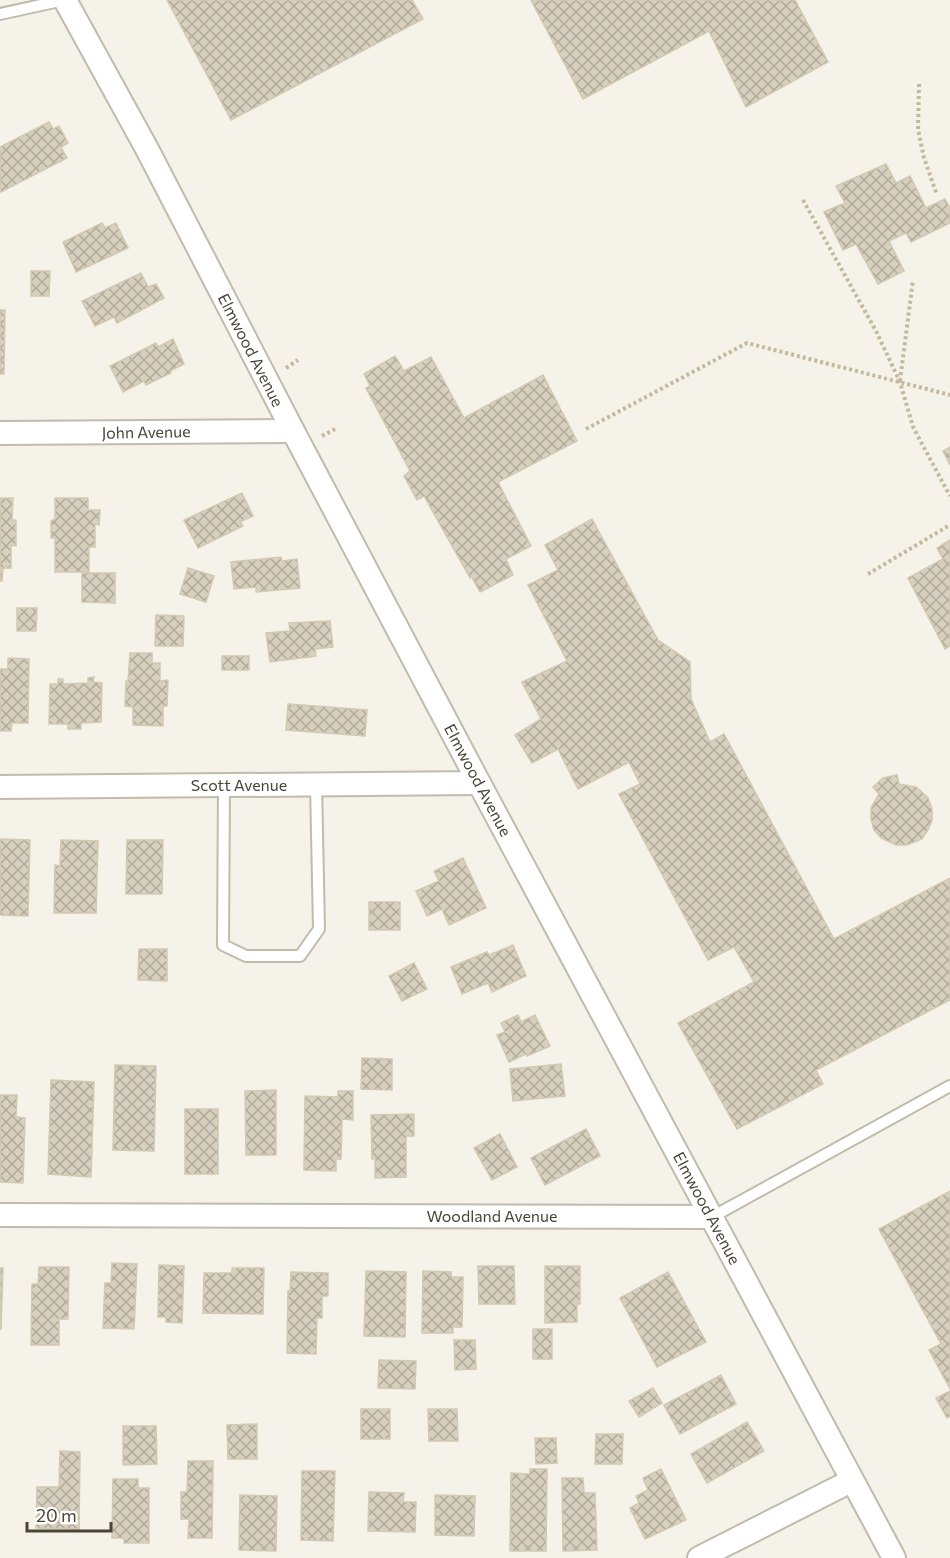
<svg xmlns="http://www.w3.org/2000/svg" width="950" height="1558" font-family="Commissioner,sans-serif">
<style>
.building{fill:url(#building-cross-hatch);stroke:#d2c9b1;stroke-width:1.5}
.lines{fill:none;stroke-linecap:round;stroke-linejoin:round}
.service-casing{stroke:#c0bcab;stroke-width:14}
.minor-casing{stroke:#c0bcab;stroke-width:26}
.path{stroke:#c3b99c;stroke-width:4;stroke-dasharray:3 3;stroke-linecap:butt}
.service{stroke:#fff;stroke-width:10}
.minor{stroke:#fff;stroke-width:22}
.labels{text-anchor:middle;stroke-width:4.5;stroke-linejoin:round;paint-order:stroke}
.street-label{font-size:16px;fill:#494437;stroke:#fff}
</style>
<defs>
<pattern id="building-cross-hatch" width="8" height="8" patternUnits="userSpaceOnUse" patternTransform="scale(1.5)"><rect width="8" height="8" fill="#d7d0be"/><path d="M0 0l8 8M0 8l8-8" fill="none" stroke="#b0aa9b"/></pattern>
</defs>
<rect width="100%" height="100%" fill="#f5f2e9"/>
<g class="building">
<path d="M167,0H412L423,19L231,120Z"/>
<path d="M531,0H795L828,62L746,107L709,31L583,99Z"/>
<path d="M49,122L53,129L59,126L68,143L61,147L67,158L1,192L0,189V147Z"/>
<path d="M886,164L896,183L910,176L926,208L945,199L950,208V223L911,242L906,233L889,241L904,271L878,284L856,244L843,250L824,212L845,203L836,186Z"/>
<path d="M102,223L105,228L116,223L128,248L76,272L63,242Z"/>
<path d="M31,271H50L49,296H31Z"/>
<path d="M141,273L148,287L156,284L164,298L117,323L114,317L95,326L82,301Z"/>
<path d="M0,310H5L4,374H0Z"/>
<path d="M173,339L184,364L170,371L171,373L146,385L144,381L123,392L110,366L156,343L158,347Z"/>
<path d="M395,356L404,371L431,357L464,418L543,375L577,441L498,482L531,546L506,559L513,575L480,592L471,576L470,578L424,496L417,500L404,476L410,471L366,388L370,386L364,374Z"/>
<path d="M950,447V465L943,451Z"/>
<path d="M242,493L253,516L240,522L243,526L198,548L184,520Z"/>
<path d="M0,498H13L12,520H16V546L11,545V568H3L2,581H0Z"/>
<path d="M55,498H88V510H100L99,525L95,524V547H89V572H55V538H51V521L55,519Z"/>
<path d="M592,519L658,640L690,662L691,699L710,742L724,734L834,939L950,878V1000L816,1070L823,1084L737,1129L678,1023L754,982L734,947L708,960L619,794L640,784L629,762L578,789L558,749L532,763L515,735L541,719L522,682L567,661L528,585L558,570L545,545Z"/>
<path d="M950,540V646L945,649L908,578L943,559L937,548Z"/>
<path d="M281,557L282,561L297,559L300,588L256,592V587L234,589L231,562Z"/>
<path d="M188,568L214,576L206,602L180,594Z"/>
<path d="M82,573H115V603L82,602Z"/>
<path d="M17,608H37L36,631H17Z"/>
<path d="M156,615L184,616L183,646H155Z"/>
<path d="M330,621L333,647L315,649L316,656L270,662L266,633L290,631L289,623Z"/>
<path d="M130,653H152V663H160V681L168,680L167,706H163V726L133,725V707L125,706L126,681H128Z"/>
<rect x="222" y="656" width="27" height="14"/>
<path d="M8,658L29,659L28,723H12L11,731H0V669H8Z"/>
<path d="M94,677L93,682L102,683L101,722L81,723V729H68V724H49L50,684H58V679H63V684L88,683V678Z"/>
<path d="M288,704L367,710L365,736L286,730Z"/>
<path d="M897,775L899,784L916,787L924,794L928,798L932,809V820L928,830L922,839L907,845H896L881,838L874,830L871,819V808L879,794L873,787L883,778Z"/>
<path d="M0,839L30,840L28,916L0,915Z"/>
<path d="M61,840L98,841L96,913H54L55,865L60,866Z"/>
<path d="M127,840H163L162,894H126Z"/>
<path d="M463,858L486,908L449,925L442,909L427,916L416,891L439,881L434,871Z"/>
<rect x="369" y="902" width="31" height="28"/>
<path d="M513,945L526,976L492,992L488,983L462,994L451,967L487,952L489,955Z"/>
<path d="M139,949H167V981L138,980Z"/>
<path d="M414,963L427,989L402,1001L389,976Z"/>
<path d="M518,1015L521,1022L535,1015L550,1046L527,1056L526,1054L509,1062L497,1035L505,1032L501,1023Z"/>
<path d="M362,1058L392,1059V1090L361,1089Z"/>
<path d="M561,1064L565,1096L513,1101L510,1069Z"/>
<path d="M115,1065L156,1066L154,1151L113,1150Z"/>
<path d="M51,1080L94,1082L91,1177L48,1174Z"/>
<path d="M276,1090V1155H246L245,1091Z"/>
<path d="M338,1091H353V1120L342,1119L341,1159H336V1171L304,1170L305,1096L338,1097Z"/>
<path d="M0,1095H17L16,1117L25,1118L23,1183L0,1182Z"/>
<rect x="185" y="1109" width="33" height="65"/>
<path d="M414,1114V1136H406V1177L375,1178V1158L372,1159L371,1115Z"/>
<path d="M586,1129L600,1156L545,1185L531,1158Z"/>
<path d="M500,1134L517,1167L492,1180L474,1148Z"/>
<path d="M950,1191V1389L929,1350L941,1344L879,1229Z"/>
<path d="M112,1263L137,1264L134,1329L103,1328L105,1283H111Z"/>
<path d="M159,1265L184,1266L182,1323L166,1322V1317H158Z"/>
<path d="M478,1266H514L515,1304H479Z"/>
<path d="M545,1266H580V1304H577V1322L545,1323Z"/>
<path d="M39,1267H69L68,1319H59V1345H31L32,1284H38Z"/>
<path d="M0,1268H3L1,1329H0Z"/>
<path d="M232,1268H264L263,1314L203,1313L204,1273H232Z"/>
<path d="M366,1271L406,1272L405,1337L364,1336Z"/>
<path d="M423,1271L451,1272V1277H463L462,1327H453V1333H422Z"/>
<path d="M291,1272L328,1273V1296H322V1318H317L316,1354L287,1353L288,1291H290Z"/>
<path d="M668,1272L706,1342L657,1367L620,1298Z"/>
<rect x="533" y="1329" width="19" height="30"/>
<path d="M454,1340H475L476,1369L455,1370Z"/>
<path d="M379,1360L416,1361L415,1389L378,1388Z"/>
<path d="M721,1375L736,1404L680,1434L664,1405Z"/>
<path d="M653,1388L662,1403L639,1417L629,1401Z"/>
<path d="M950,1391V1416L947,1418L936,1398Z"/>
<rect x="361" y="1409" width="29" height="30"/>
<path d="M428,1409H457L458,1441H429Z"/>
<path d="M747,1422L764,1451L707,1483L691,1454Z"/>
<path d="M257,1424V1459H228L227,1425Z"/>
<path d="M123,1426H156L157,1464L123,1465Z"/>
<path d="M596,1434H623L622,1464H595Z"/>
<path d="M535,1438H556L557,1463L536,1464Z"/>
<path d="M60,1451L80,1452L79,1529L36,1528L37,1487H59Z"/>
<path d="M188,1461H213L212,1538H188L189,1519H181V1492H187Z"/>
<path d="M530,1469H547L546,1551H510L511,1473L530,1474Z"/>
<path d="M661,1469L686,1520L645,1539L630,1508L639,1503L636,1496L648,1490L643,1478Z"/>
<path d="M302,1471H335L333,1541L301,1540Z"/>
<path d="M562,1478H583L584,1493H595L597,1550L563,1551Z"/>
<path d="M113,1479H138V1488H149V1543H124V1538H112Z"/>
<path d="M369,1492L404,1493L403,1502H416L415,1532L368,1531Z"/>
<path d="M240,1495L277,1496L276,1551L239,1550Z"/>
<path d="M435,1495L475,1496L474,1536L435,1535Z"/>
</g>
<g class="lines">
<g class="service-casing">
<g id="service">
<path d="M0,14L64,0"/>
<path d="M224,785L223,945L246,956H300L319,929L316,784"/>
<path d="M712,1217L950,1086"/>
</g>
</g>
<g class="minor-casing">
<g id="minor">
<path d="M65,0L147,149L293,431L479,783L894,1558"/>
<path d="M0,433L293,431"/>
<path d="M0,787L479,783"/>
<path d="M0,1215L712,1217"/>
<path d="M699,1558L851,1481"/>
</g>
</g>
<g class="path">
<path d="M919,84L918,129L924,158L937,195"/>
<path d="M803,200L876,331L900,382L913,427L950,496"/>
<path d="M286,368L298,360"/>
<path d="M900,381L913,280"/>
<path d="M586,429L747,343L950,395"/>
<path d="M322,436L335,429"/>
<path d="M868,574L950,525"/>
</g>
<use href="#service" class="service"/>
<use href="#minor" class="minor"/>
</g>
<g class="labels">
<g class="street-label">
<text transform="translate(251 350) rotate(63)" y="6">Elmwood Avenue</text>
<text transform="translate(146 432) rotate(-1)" y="6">John Avenue</text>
<text transform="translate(478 780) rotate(62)" y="6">Elmwood Avenue</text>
<text x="239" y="791">Scott Avenue</text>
<text transform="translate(707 1208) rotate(62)" y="6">Elmwood Avenue</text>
<text x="492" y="1222">Woodland Avenue</text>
</g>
</g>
<path d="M27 1522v9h84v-9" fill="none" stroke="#494437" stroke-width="3"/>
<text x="36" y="1522" font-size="18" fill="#494437" stroke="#ffffff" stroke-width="4.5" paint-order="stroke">20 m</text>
</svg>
